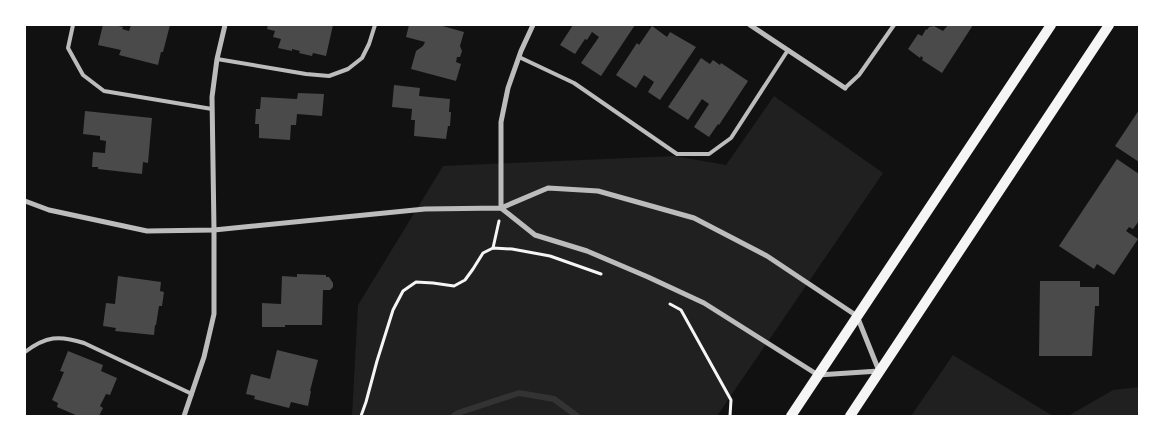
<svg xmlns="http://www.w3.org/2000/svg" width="1164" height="441" font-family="Raleway,sans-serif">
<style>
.green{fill:#202020}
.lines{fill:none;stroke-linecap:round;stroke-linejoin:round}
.stream{stroke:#333;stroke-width:6}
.building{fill:#4a4a4a}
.path{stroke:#f5f5f5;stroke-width:3}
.service{stroke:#bcbcbc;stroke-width:4}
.minor{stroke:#bcbcbc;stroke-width:5}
.secondary{stroke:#f5f5f5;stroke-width:10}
</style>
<rect width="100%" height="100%" fill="#111"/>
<g class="green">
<path d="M774,96L883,173L717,416H352L358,305L443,166L674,156L726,165Z"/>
<path d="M953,355L1053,416H911Z"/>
<path d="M1139,387V416H1068L1113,390Z"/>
</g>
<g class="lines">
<path class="stream" d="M454,416L458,413L519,393L554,399L577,416"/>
</g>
<g class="building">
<path d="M103,25H114L123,27L122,29L129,31L131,25H170L163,52H161L158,65L119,55L121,50L98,45Z"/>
<path d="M268,25H333L326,56L313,53L312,56L299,53L300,51L292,49V51L278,48L281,39L273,37L275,31L267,29Z"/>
<path d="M409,25H439L464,32L460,46L462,51L460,57H457L456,62L461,64L456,81L411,69L416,51L423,46L425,42L406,37Z"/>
<path d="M573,25H635L601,76L581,63L599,37L592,32L587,40L585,39L575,54L560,45Z"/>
<path d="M948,25H973L942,73L922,60L923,58L921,56L920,58L908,49L918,34L922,36L926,29L927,30L929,27L934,26L943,31Z"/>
<path d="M652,26L667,37L670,32L696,47L660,100L648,92L654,82L644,75L636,88L616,75L637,43L639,45Z"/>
<path d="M701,58L710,64L713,60L720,65L721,63L748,81L719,125L718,124L709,137L694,127L709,104L702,99L688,120L668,107Z"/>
<path d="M394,85L420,88L419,96L450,99L449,112H451L450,126H448L446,139L414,136L415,120H411L412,109L392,107Z"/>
<path d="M298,93L324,94L322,116L297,114L296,125H291L290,140L259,138V124H255L256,109H260L261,97L297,99Z"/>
<path d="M1139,110V162L1115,146Z"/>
<path d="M85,111L152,118L148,163L143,162L142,174L98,169V167H92L93,152L105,153L106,141L100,140V136L83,134Z"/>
<path d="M1117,159L1139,174V221L1133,229L1129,227L1126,231L1138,239L1114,275L1097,264L1094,269L1059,246Z"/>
<path d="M297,274L326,275V277H329L333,283V287L330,290H323L322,325H285V327H262V303L281,304L282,276L297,277Z"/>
<path d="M118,276L161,282L160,291L164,292L162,306H159L156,325H155L154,335L115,331L116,328L103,326L106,303L115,304Z"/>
<path d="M1040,281H1080V287H1099V306H1095L1092,356H1039Z"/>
<path d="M277,350L318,360L310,391H311L308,406L291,402L289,408L254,399L255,396L246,394L251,374L270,379Z"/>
<path d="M68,351L103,365L101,371L117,378L110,395L106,394L100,406L103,408L99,416H78L57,407L58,403L52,400L64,372L60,371Z"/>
</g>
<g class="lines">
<g class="path">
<path d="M493,248L499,221"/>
<path d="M670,304L681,310L731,400L730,416"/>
<path d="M361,416L366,402L377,361L393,310L403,291L416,282L433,283L454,286L465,280L473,269L483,253L493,248L512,249L550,256L601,274"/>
</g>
<g class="service">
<path d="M73,25L68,48L83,75L104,91L212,109"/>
<path d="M519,57L574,83L677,154H709L731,138L788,50"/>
<path d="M217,59L306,74L329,76L348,69L362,58L369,44L375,25"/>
<path d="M845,88L859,75L894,25"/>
<path d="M25,352C46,336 59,335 84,343L192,394"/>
</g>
<g class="minor">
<path d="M750,25L845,88"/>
<path d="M25,201L49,210L147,231L214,230L425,209L501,208L548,188L598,191L694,218L767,256L857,316L879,371L818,375L704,303L648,277L587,251L535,235L501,208"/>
<path d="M501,208V122L508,88L521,51L533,25"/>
<path d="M184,416L204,357L214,314V230L212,97L217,59L225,25"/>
</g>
<g class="secondary">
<path d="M791,416L1051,25"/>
<path d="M850,416L1109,25"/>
</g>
</g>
<rect width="1164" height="441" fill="none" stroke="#ffffff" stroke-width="52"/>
</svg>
